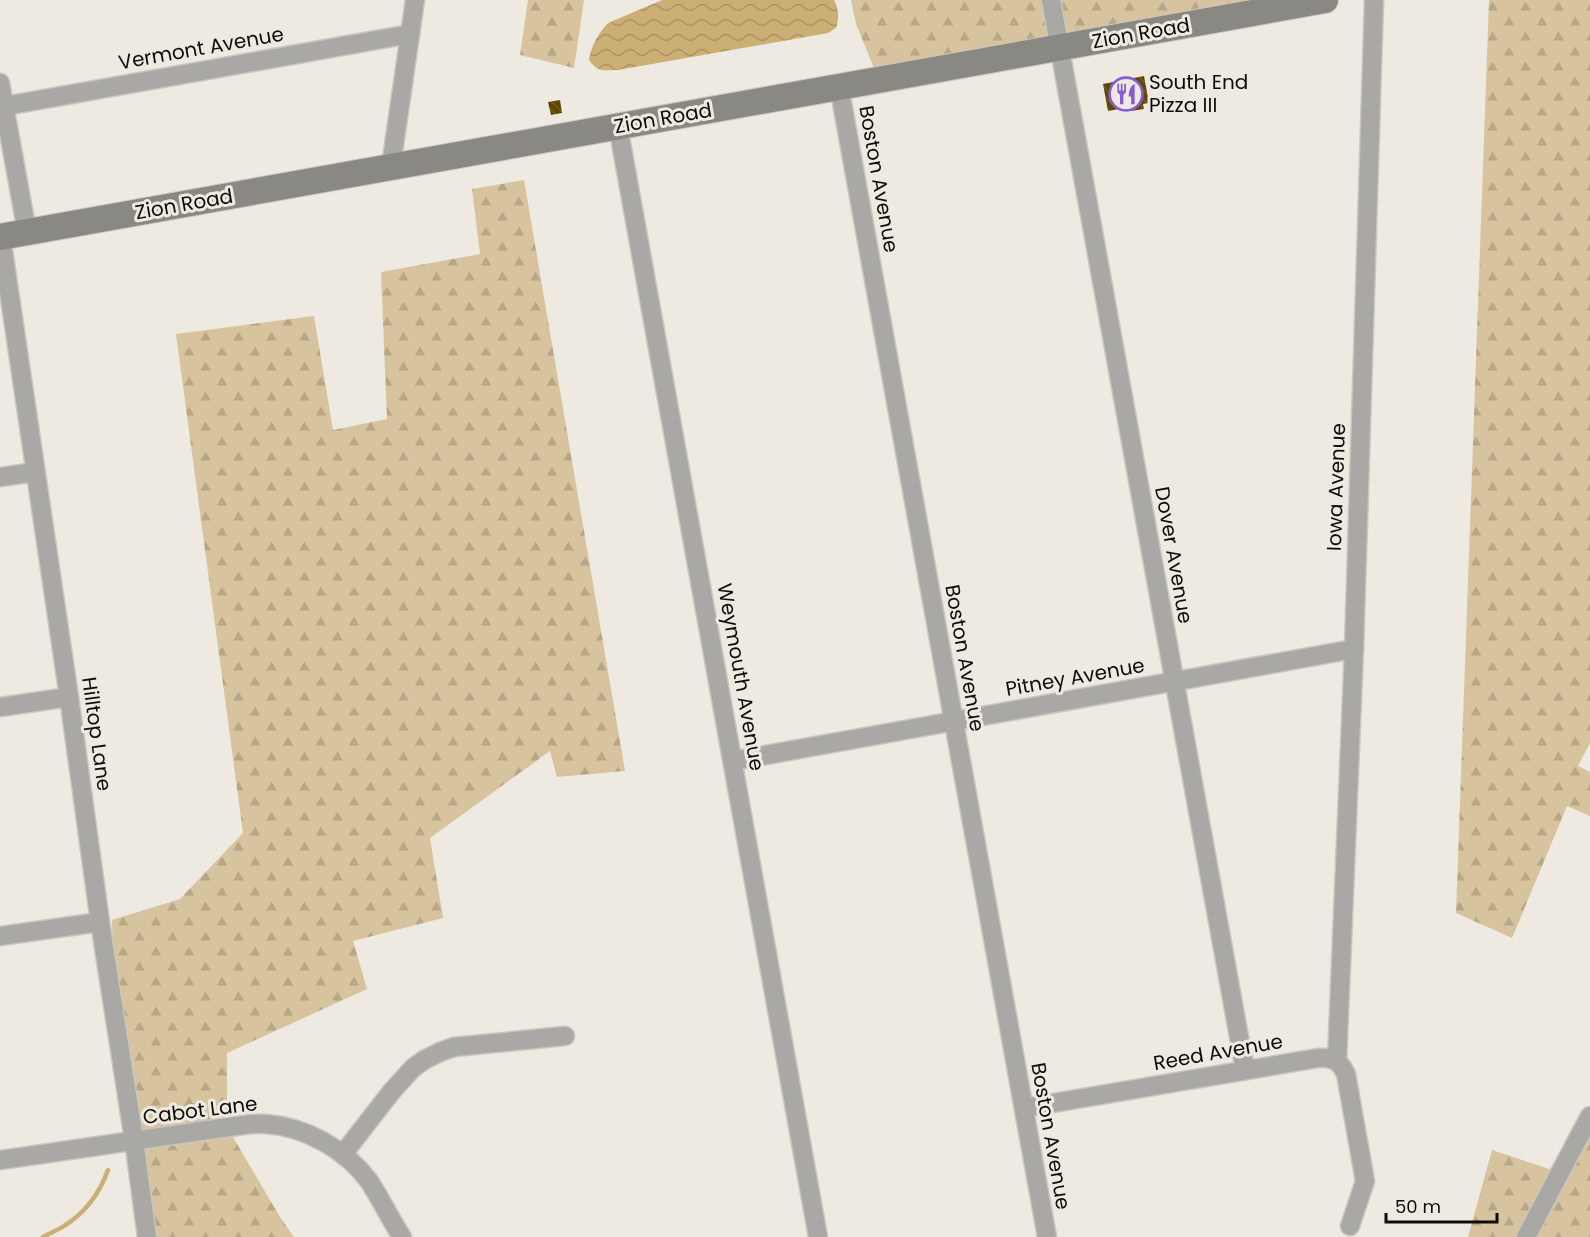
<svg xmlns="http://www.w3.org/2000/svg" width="1590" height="1237" font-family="Poppins,sans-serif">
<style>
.forest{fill:url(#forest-firs)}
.water{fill:url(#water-waves)}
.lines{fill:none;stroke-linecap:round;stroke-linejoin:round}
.stream{stroke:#cbaf74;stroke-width:4.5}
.building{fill:url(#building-back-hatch)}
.street-casing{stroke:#cac6bf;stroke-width:21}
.secondary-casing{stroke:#cac6bf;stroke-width:28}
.street{stroke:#aaa8a5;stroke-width:18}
.secondary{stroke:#8a8883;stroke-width:26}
.labels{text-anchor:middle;stroke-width:6;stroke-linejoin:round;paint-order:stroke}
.street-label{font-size:20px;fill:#0d0c09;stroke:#eeeae2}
.poi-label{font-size:20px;fill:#0d0c09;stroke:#eeeae2;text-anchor:start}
</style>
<defs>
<pattern id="forest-firs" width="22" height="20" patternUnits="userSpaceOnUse" patternTransform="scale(1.5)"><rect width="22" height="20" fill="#d7c49e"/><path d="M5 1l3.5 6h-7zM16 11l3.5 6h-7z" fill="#b7a787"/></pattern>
<pattern id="water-waves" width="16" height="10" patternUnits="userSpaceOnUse" patternTransform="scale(1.5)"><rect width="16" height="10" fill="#cbaf74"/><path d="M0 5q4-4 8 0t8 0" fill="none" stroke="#ad9563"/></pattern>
<pattern id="building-back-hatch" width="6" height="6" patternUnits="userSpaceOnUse" patternTransform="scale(1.5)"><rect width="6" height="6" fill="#5f4601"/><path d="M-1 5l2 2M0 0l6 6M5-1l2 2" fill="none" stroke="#705c25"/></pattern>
</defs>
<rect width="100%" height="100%" fill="#eeeae2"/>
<g class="forest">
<path d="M528,0H584L574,68L520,55Z"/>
<path d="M851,0H1248L874,68L856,24Z"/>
<path d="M1489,0H1590V743L1578,766L1590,772V816L1567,806L1512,938L1456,913Z"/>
<path d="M524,180L625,771L557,777L550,751L430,838L443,918L353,941L367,989L227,1053V1127L280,1217L294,1237H147L114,1000L112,920L180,899L243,833L176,334L314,316L333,430L387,419L381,272L480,254L472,189Z"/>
<path d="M1590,1118V1237H1468L1492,1150L1561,1173Z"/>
</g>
<path class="water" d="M662,0H834C839,9 839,19 836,28L828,33L618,70C604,70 598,73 589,60C590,48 599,32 608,23Z"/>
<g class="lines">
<path class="stream" d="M43,1237C50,1233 58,1230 64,1226C85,1213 100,1192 108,1170"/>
</g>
<g class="building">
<path d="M1144,76L1149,103L1143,104L1144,109L1131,111L1130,107L1108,111L1103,84Z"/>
<path d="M560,100L562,113L551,115L548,102Z"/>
</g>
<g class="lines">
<g class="street-casing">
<g id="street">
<path d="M1051,0L1245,1070"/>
<path d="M0,83L27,232"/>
<path d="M839,86L1047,1237"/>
<path d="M0,107L410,34"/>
<path d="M618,126L818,1237"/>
<path d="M391,166L415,0"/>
<path d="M1,237L69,697L100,922L134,1140L147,1237"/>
<path d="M0,477L35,472"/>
<path d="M0,707L69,697"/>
<path d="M733,761L1354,649"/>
<path d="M0,936L100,922"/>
<path d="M1337,1061L1342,1067L1346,1074L1365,1181L1350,1226"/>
<path d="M1024,1108L1318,1058H1327L1337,1061L1354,649L1374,0"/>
<path d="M343,1154L392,1091L413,1068L424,1060L440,1052L454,1047L565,1036"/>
<path d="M0,1160L243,1125C251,1124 259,1123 266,1124C306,1127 345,1149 369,1181C381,1199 390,1219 402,1237"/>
<path d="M1526,1237L1590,1116"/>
</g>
</g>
<g class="secondary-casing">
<path id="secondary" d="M0,237L1325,0"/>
</g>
<use href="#street" class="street"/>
<use href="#secondary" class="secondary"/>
</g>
<defs>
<g id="restaurant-ring" transform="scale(1.725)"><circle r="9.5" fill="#eeeae2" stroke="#845cd6" stroke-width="1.5"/><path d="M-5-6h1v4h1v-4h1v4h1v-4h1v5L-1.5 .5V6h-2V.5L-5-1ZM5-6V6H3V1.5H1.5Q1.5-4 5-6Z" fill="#845cd6"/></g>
</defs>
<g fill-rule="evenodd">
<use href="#restaurant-ring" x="1126" y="94"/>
</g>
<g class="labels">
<g class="street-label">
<text transform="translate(1141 33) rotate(-10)" y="7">Zion Road</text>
<text transform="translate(201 48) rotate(-10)" y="7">Vermont Avenue</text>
<text transform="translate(663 118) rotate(-10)" y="7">Zion Road</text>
<text transform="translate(879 179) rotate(80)" y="7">Boston Avenue</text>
<text transform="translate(184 204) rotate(-10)" y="7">Zion Road</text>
<text transform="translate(1336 487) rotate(-88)" y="7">Iowa Avenue</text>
<text transform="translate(1174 555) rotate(80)" y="7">Dover Avenue</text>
<text transform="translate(965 658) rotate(80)" y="7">Boston Avenue</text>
<text transform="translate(741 677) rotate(80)" y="7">Weymouth Avenue</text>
<text transform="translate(1075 677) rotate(-10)" y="7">Pitney Avenue</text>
<text transform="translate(97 734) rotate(82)" y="7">Hilltop Lane</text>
<text transform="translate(1218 1052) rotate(-10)" y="7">Reed Avenue</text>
<text transform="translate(200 1110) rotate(-7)" y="7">Cabot Lane</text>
<text transform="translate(1051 1136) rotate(80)" y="7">Boston Avenue</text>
</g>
<g class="poi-label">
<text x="1149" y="89">South End<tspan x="1149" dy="23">Pizza III</tspan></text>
</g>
</g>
<path d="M1386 1213v9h111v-9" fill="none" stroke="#0d0c09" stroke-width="3"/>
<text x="1395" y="1213" font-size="18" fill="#0d0c09" stroke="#eeeae2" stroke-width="4.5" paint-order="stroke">50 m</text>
</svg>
